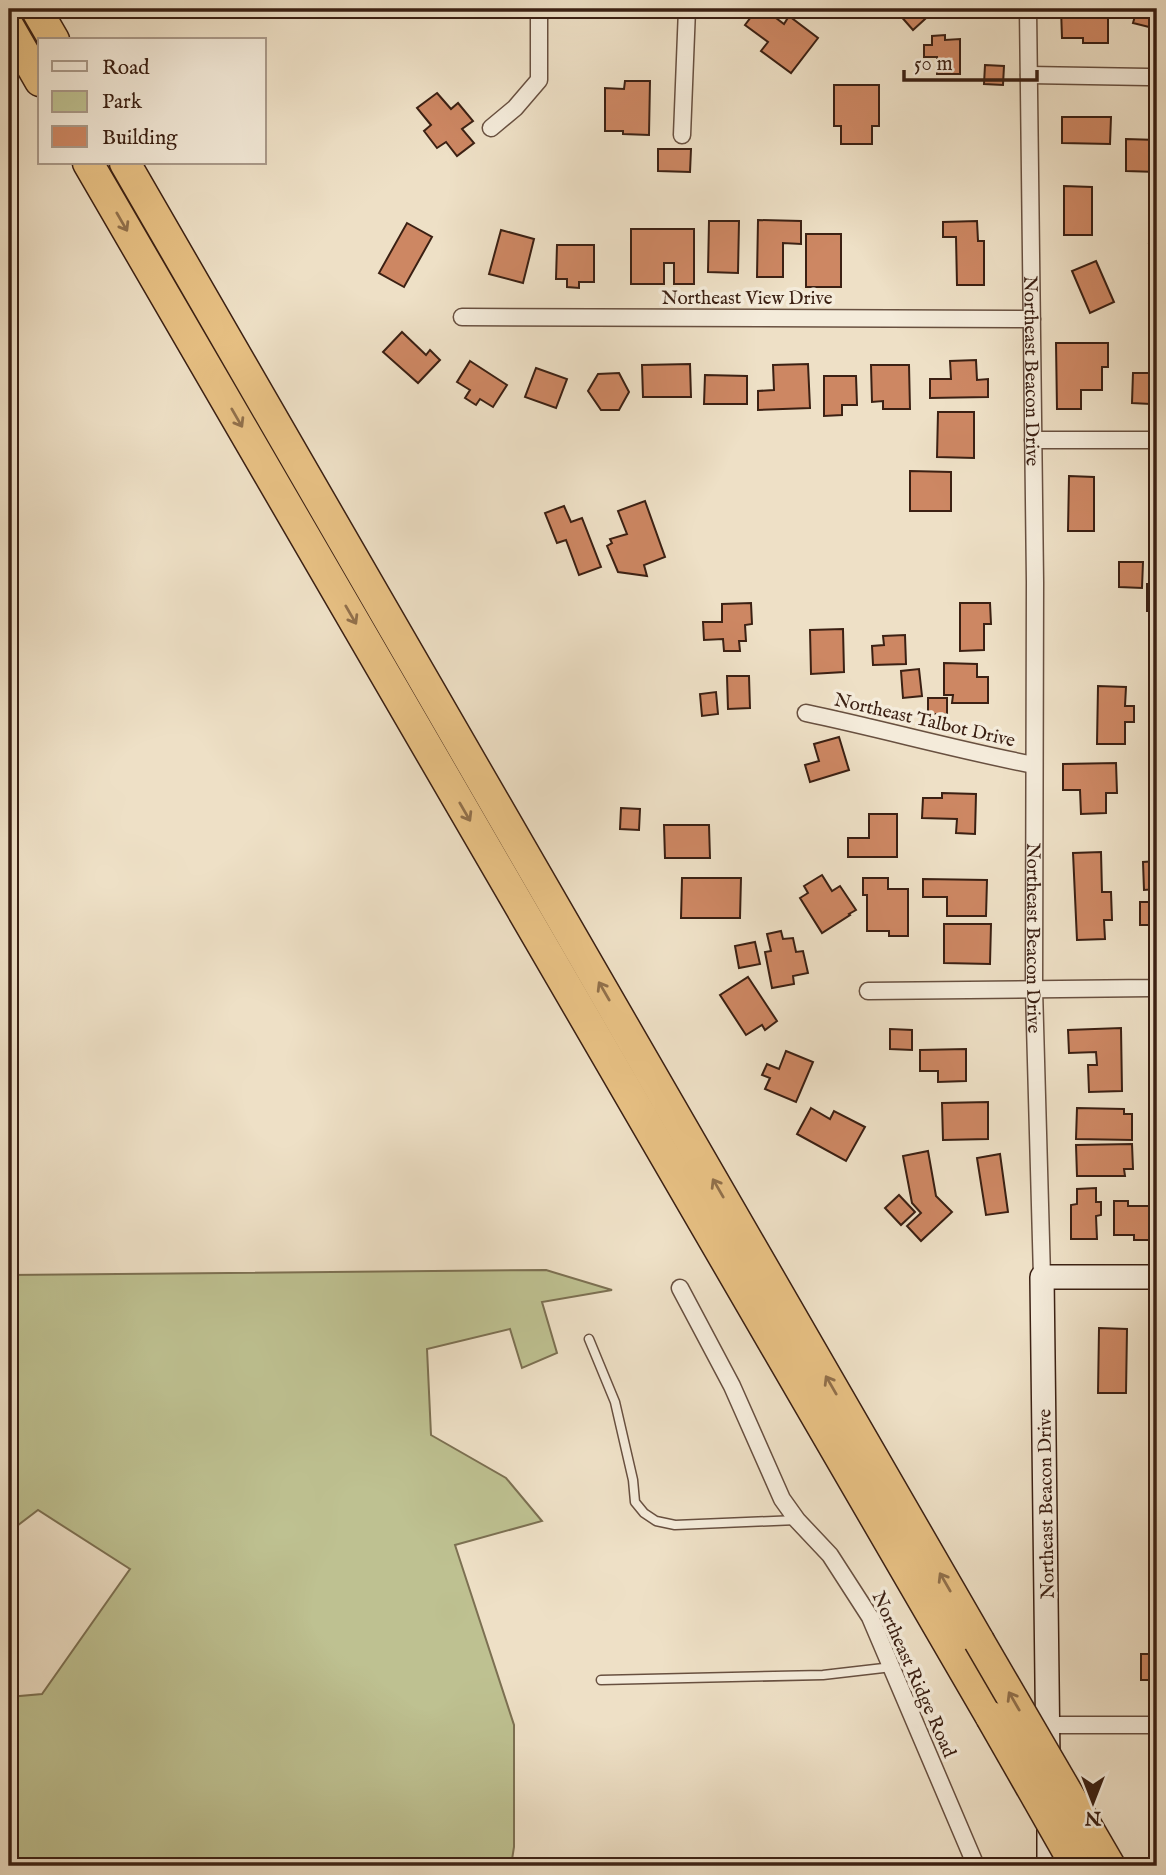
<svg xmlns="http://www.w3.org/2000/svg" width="1166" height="1875" font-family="'IM FELL English',serif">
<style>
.green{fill:#bec191;stroke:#7c7052;stroke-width:2}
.building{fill:#cd8763;stroke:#3b2013;stroke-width:2}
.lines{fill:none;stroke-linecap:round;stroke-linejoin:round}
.lane-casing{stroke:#685040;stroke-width:11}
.street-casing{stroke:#685040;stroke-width:19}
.secondary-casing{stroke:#3b2013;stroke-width:26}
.highway-casing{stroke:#3b2013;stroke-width:33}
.lane{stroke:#f4ebda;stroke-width:8}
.street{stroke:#f4ebda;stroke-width:16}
.secondary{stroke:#f4ebda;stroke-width:23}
.highway{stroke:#e7c083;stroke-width:30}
.highway-bridge-casing{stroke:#3b2013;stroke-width:33;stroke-linecap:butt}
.highway-bridge{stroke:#e7c083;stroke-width:30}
.oneway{stroke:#91704b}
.labels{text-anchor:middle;stroke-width:7;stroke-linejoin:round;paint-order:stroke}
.street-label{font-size:19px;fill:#3b2013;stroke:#f4ebda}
</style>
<rect width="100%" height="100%" fill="#eee0c6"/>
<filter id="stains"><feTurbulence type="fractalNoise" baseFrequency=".00286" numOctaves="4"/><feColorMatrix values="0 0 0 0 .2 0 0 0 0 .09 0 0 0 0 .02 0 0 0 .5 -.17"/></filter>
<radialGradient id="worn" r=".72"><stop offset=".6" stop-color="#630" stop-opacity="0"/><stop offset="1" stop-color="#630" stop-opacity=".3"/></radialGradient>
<path class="green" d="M546,1270L612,1290L542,1302L557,1353L522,1368L510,1329L427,1349L431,1435L506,1478L542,1521L455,1545L514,1725V1847L511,1866H9V1697L42,1694L130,1569L38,1510L9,1532V1275Z"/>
<g class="building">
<path d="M757,9H764L784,24L789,16L818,38L791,73L761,51L768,42L745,25Z"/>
<path d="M905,9H936L913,30L899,14Z"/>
<path d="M1061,9H1108V43H1083V38H1062Z"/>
<path d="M1137,9H1157V29L1133,23Z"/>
<path d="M945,35V40L960,39V74H937V57H924V45H932V36Z"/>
<path d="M985,65L1004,66L1003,85L984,84Z"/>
<path d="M625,81H650L649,135L623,134V131H605V88L624,89Z"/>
<path d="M834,85H879V126H872V144H841V126H834Z"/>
<path d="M437,93L451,109L458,103L473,121L462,129L474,143L457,156L446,142L437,148L424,131L431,125L417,108Z"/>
<path d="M1062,117H1111L1110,144L1062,143Z"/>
<path d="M1126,139L1157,140V172L1126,171Z"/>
<path d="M658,149H691L690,172L658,171Z"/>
<path d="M1064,186L1092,187V235H1064Z"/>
<path d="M1157,211V246L1149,243Z"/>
<path d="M758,220L801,221V244L783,243V277H757Z"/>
<path d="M709,221H739L738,273L708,272Z"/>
<path d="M977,221L978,241H984V285H957L956,237H943V222Z"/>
<path d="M407,223L432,237L404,287L379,273Z"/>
<path d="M631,229H694V284H674V263H664V284H631Z"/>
<path d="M501,230L534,239L523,283L489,274Z"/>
<rect x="806" y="234" width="35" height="53"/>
<path d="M557,245H594V282H579V288L567,287V279H556Z"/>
<path d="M1096,261L1114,302L1090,313L1072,271Z"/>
<path d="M402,332L426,355L430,350L440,360L418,383L383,352Z"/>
<path d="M1056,343H1108V367H1102V390H1081V409H1057Z"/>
<path d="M976,360L977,380L988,379V397L930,398V379H951L950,361Z"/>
<path d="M470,361L507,385L493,407L480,399L476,405L465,398L470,390L457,382Z"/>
<path d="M690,364L691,397H643L642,365Z"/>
<path d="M808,364L810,408L758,410V391L774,390L773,365Z"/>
<path d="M871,365H909L910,409H883V401L872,402Z"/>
<path d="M536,368L567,379L556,408L525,397Z"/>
<path d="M619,373L629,392L619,410H601L588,391L598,374Z"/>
<path d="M1133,373H1157V398H1150V404L1132,403Z"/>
<path d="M705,375L747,376V404H704Z"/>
<path d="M824,376H856L857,405H842V415L824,416Z"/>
<path d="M938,412H974V458L937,457Z"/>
<path d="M910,471L951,472V511H910Z"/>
<path d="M1069,476L1094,477V531H1068Z"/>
<path d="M645,501L665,557L644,565L647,576L618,572L607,546L612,543L610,539L627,534L618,511Z"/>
<path d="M564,506L571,522L582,518L601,567L579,575L566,540L557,543L545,513Z"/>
<path d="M1119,562H1143L1142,588L1119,587Z"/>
<rect x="1147" y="584" width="10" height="27"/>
<path d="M751,603L752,624L745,625L746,641H739L740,651H724L723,639L704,640L703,622H722V604Z"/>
<path d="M960,603H990L991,624H984V650L960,651Z"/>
<path d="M843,629L844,672L811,674L810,630Z"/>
<path d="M905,635L906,664L873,665L872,646L884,645L883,636Z"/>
<path d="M944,663L977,664V677H988V703H952L953,695H944Z"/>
<path d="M919,669L922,696L903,698L901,671Z"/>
<path d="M727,676H749L750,708L728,709Z"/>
<path d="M1098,686L1126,687L1125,706H1134V722H1125V744H1097Z"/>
<path d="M716,692L718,714L702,716L700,694Z"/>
<rect x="928" y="698" width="19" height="16"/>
<path d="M839,737L849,770L810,782L805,765L819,761L814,744Z"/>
<path d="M1116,763L1117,793H1106V813L1081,814L1080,790H1063V764Z"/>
<path d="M942,793L976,794L975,834L956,833L957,819L922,818L923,798H942Z"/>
<path d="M621,808L640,809L639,830L620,829Z"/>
<path d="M869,814H897V857H848V838H869Z"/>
<path d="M664,825H709L710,858H665Z"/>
<path d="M1101,852L1102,892H1111L1112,920H1104L1105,939L1077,940L1073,853Z"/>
<path d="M1157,861V889L1144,890L1143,862Z"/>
<path d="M822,875L832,891L840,886L856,910L849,914L850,915L822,933L800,898L808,893L804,886Z"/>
<path d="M682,878H741L740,918H681Z"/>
<path d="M863,878H888V889H908V936H889V931H867V895H863Z"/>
<path d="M923,879L987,880L986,916H947V897H923Z"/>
<rect x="1140" y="902" width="17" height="23"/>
<path d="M944,924H991L990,964L944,963Z"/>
<path d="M781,931L783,939L793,938L796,952L803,951L808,973L793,976L794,984L772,988L765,952L771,951L767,934Z"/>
<path d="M755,942L760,964L739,968L735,946Z"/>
<path d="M748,977L777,1021L765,1030L762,1025L746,1035L720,995Z"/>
<path d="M1121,1028L1122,1091L1089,1092L1088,1065H1097L1096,1052L1069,1053L1068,1030Z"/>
<path d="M890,1029L912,1030V1050L890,1049Z"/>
<path d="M966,1049V1081L938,1082V1071H920V1050Z"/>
<path d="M786,1051L813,1062L796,1102L765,1089L770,1078L762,1075L767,1064L779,1069Z"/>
<path d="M988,1102V1139L943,1140L942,1103Z"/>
<path d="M811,1108L830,1119L834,1111L865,1127L846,1161L797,1134Z"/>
<path d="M1077,1108L1124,1109V1114H1132V1140L1076,1139Z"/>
<path d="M1132,1144L1133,1169H1124L1125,1176H1077L1076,1145Z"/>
<path d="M928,1151L936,1196L952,1212L921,1241L907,1226L921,1213L912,1203L903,1156Z"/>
<path d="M1000,1154L1008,1212L986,1215L977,1158Z"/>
<path d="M1096,1188V1202H1101V1215L1096,1216L1097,1239H1071V1205L1077,1204V1189Z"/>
<path d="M899,1195L915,1212L901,1225L885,1208Z"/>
<path d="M1114,1201H1128V1206H1156L1157,1240H1134V1235H1114Z"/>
<path d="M1099,1328L1127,1329L1126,1393H1098Z"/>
<path d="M1149,1591H1157V1622L1150,1623Z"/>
<path d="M1150,1643H1157V1696H1155V1680H1141V1654H1150Z"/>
</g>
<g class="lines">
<g class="lane-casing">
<g id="lane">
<path d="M589,1339L615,1402L633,1480L635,1502L644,1513L656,1521L675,1525L797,1520"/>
<path d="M601,1680L823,1675L892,1667"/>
</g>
</g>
<g class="street-casing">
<g id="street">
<path id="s1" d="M1028,9L1035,582L1034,989L1042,1277"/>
<path d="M1029,75L1148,77"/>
<path d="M491,128L515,108L539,80V18L542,9"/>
<path d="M682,135L687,9"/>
<path d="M462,317L1032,319"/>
<path d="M1033,440H1157"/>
<path d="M806,713C882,729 957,750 1034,765"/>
<path d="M868,991L1151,988L1157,986"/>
<path d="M680,1288L732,1386L782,1499L797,1520L830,1555L870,1617L976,1866"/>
<path d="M1048,1725H1157"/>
</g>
</g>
<g class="secondary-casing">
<g id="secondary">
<path d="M1048,1760L1042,1277H1157"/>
<path d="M1049,1819V1866"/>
</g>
</g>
<g class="highway-casing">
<g id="highway">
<path d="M36,9L54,40"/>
<path d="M9,27L40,81"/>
<path d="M88,163L991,1717"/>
<path d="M125,163L979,1641"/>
</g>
</g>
<use href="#lane" class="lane"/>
<use href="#street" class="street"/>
<use href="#secondary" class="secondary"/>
<use href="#highway" class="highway"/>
<g class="highway-bridge-casing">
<g id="highway-bridge">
<path d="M979,1641L1110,1866"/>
<path d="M991,1717L1076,1866"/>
</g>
</g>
<use href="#highway-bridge" class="highway-bridge"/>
</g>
<defs><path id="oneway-shaft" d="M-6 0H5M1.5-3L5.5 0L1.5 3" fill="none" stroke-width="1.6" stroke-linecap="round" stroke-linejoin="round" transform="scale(1.75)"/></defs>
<g class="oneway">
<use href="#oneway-shaft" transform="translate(122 222) rotate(60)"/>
<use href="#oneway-shaft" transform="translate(237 418) rotate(60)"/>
<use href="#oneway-shaft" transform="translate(351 615) rotate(60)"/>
<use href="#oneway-shaft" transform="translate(465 812) rotate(60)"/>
<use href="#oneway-shaft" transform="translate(604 991) rotate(-120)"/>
<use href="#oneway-shaft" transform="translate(718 1188) rotate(-120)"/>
<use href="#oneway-shaft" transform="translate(831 1385) rotate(-120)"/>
<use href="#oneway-shaft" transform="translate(945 1582) rotate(-120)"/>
<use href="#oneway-shaft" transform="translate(1014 1701) rotate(-120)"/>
</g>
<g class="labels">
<g class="street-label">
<text x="747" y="304">Northeast View Drive</text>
<text dy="7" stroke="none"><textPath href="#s1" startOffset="362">Northeast Beacon Drive</textPath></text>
<text transform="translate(925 719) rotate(13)" y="7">Northeast Talbot Drive</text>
<text dy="7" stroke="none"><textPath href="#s1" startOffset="929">Northeast Beacon Drive</textPath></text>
<text transform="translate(1045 1504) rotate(-91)" y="7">Northeast Beacon Drive</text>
<text transform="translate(915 1674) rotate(66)" y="7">Northeast Ridge Road</text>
</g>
</g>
<rect width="1166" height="1875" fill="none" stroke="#eee0c6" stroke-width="35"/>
<rect x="10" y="10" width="1145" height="1854" fill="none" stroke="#3b2013" stroke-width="3.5"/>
<rect x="18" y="18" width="1131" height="1840" fill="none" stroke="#3b2013" stroke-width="2"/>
<rect x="38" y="38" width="228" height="126" fill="#f4ebda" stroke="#aa9a8a" stroke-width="2"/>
<rect x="52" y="61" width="35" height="10" fill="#f4ebda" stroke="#aa9a8a" stroke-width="2"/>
<text x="102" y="74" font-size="21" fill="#3b2013">Road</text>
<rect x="52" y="91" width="35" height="21" fill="#bec191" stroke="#aa9a8a" stroke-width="2"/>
<text x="102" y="108" font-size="21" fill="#3b2013">Park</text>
<rect x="52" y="126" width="35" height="21" fill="#cd8763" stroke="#aa9a8a" stroke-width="2"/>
<text x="102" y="144" font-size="21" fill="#3b2013">Building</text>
<g transform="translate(1093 1802) rotate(180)" stroke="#f4ebda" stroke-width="5" paint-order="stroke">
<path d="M0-5L12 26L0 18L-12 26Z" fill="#3b2013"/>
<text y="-10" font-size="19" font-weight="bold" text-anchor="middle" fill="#3b2013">N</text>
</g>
<path d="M904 70v10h133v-10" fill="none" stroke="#3b2013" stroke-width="3.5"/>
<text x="914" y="70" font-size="21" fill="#3b2013" stroke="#f4ebda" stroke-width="5" paint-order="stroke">50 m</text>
<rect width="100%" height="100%" filter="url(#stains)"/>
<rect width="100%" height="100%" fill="url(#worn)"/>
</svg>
